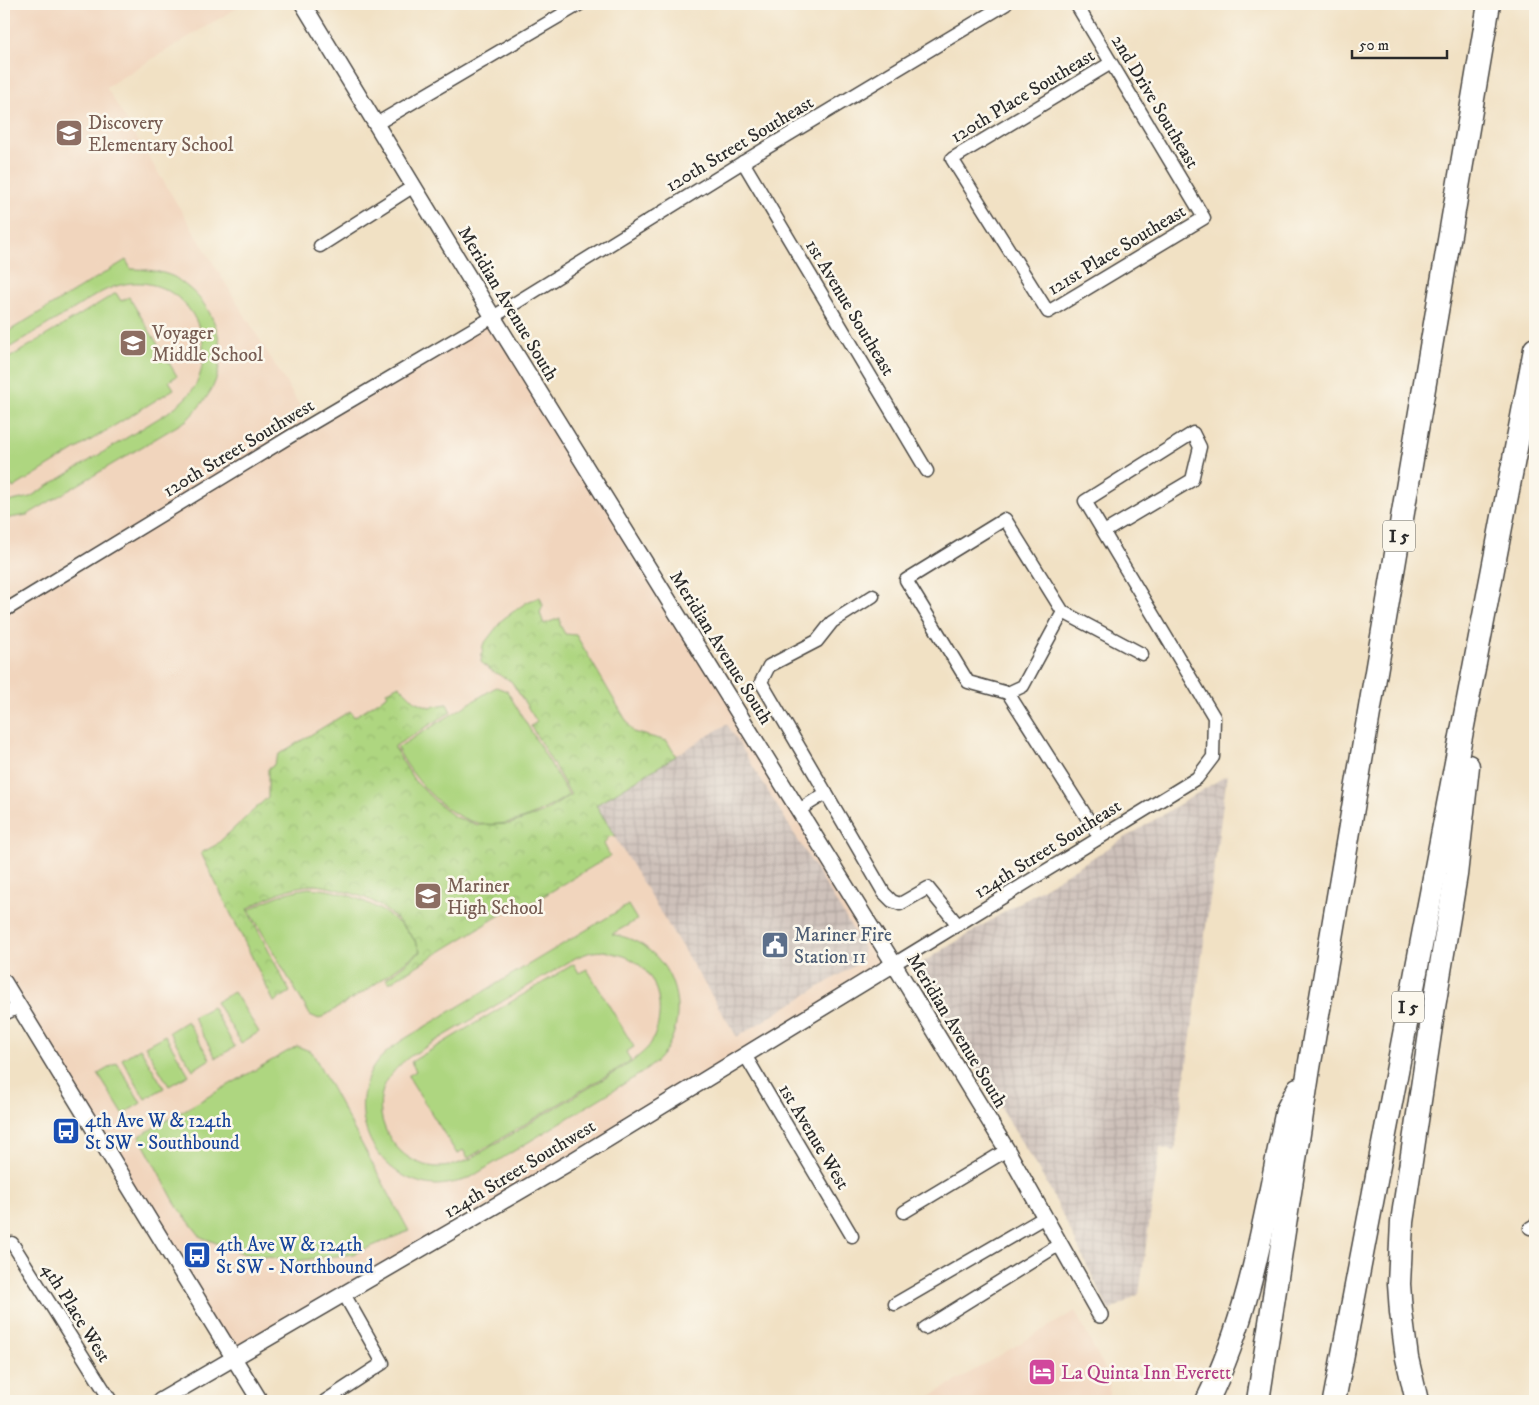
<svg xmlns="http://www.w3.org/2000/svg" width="1539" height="1405" font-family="'IM FELL DW Pica',serif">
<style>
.built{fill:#f1d5bd}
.industrial{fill:url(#industrial-grid)}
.park{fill:url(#park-crowns);stroke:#6c8056}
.pitch{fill:#aed680;stroke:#6c8056;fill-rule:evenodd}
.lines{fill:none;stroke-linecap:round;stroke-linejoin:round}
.minor-casing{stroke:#494642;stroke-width:15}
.tertiary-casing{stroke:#494642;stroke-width:18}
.motorway-casing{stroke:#494642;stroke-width:25}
.minor{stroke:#fff;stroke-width:12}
.tertiary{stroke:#fff;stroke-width:15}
.motorway{stroke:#fff;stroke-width:22}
.labels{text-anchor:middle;stroke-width:5;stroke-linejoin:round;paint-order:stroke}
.shield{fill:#fbf7ec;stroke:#696865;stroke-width:1}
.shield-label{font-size:18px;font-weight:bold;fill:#2b2b2b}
.street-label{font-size:19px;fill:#2b2b2b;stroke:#fbf7ec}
.education-label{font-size:19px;fill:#785e54;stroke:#fbf7ec;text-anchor:start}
.service-label{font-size:19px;fill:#4e5e75;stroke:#fbf7ec;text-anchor:start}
.transit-label{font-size:19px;fill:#164399;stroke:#fbf7ec;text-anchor:start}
.hotel-label{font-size:19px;fill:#b23c85;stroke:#fbf7ec;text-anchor:start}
</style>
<defs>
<pattern id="industrial-grid" width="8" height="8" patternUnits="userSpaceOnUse" patternTransform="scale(1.25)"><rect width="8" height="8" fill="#cec1ba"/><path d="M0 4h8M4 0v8" fill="none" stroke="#b1a6a0"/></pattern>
<pattern id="park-crowns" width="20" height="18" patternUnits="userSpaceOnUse" patternTransform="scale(1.25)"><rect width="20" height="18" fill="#aed680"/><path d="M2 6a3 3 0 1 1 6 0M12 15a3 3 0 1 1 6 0" fill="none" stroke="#96b86f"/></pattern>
</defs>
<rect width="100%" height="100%" fill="#fbf7ec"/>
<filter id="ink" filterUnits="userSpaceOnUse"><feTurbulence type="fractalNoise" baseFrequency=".02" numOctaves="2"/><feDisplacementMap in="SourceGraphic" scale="10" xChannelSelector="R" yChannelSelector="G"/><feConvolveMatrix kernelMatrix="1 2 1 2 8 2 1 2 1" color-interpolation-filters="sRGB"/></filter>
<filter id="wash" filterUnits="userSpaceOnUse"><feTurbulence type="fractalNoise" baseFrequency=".0096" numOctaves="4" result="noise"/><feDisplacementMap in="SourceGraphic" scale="20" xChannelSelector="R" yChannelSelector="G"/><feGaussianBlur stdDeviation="1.12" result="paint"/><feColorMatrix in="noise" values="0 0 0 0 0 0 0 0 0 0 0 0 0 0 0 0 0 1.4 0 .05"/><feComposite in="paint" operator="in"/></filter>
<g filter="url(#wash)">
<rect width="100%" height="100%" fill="#f1e1c4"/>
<g class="built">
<path d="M4,4H243L106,87L311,424L493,317L894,964L234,1358L4,982Z"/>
<path d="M1075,1311L1110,1380L1108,1401H922Z"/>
</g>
<g class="industrial">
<path d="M727,724L864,948L862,961L737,1037L595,805Z"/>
<path d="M1227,775L1175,1151L1160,1148L1139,1294L1109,1311L1050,1189L915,967Z"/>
</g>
<path class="park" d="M540,597L543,605L540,613L544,624L560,618V625L565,634L576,635L633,732L667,741L676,756L596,805L615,836L608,837L604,844L610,856L522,909H510L389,983L386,979L420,952C416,934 386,908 370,900C360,895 325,885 314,885C290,886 270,896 249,908L248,911L290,992L274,1002L201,853L216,845L268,797V769L273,766L279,754L350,711L354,717L388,695L386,692L399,685L415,701L429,707L447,704L451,712L395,746V749L414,780L436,802L455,817L478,825L510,824L542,813L571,795L531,726L537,722L511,681L492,671L481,662L483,645L503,619L527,602Z"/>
<g class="pitch">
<path d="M126,260L131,269C146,269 159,271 172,276C177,278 181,282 185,285C212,305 226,339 218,372C214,392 200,406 187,420L27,515L4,519V503L30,497L167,413C179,404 192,395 198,380C219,328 176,271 120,285C103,289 87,301 72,310C50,323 27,337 4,351V334Z"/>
<path d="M116,293L121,301L129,297L177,376L169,381L174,389L13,488L7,479L4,481V361Z"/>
<path d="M496,687L507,691L569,795C544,811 514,827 484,824C447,820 413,779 397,748Z"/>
<path d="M309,888C317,889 325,889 332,891C363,897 408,920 420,951L367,990L319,1019L310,1015L249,910C269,899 286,891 309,888Z"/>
<path d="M628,905L637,920L612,934C626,937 639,941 650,951C682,977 687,1030 658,1060C653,1065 646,1070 640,1074L468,1179C457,1182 446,1185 434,1185C379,1180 346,1120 371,1071C378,1058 389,1050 401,1041ZM605,951C611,953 618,954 624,956C659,969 668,1012 651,1043C647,1050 638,1056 632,1062L470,1159C457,1165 443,1169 429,1166C393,1159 369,1116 386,1082C392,1072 400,1064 409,1057L577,957L591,952Z"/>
<path d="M574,964L579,973L587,969L634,1047L626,1052L631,1061L468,1158L463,1150L457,1154L408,1076L416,1071L411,1062Z"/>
<path d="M234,992L259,1032L241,1043L216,1002Z"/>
<path d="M212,1007L235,1047L216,1058L193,1017Z"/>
<path d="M187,1021L210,1059L193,1070L169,1032Z"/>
<path d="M165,1035L189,1075L169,1086L145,1046Z"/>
<path d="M297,1046L312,1052L409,1231L353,1254L296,1261L244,1254L201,1237L178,1208L139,1136Z"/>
<path d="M140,1048L164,1088L145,1099L122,1059Z"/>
<path d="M117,1063L141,1103L123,1114L98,1074Z"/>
</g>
</g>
<g filter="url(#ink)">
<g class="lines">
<g class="minor-casing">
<g id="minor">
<path d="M1076,4L1204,218L1048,312L952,159L1111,63"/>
<path d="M376,124L580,4"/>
<path d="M743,162L927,471"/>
<path d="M320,246L414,186"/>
<path d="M4,611L291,436L493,317L743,162L1006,4"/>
<path d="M1063,612L1142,654"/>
<path d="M1008,693L1023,686L1063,612L1005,519L906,580L968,682L1008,693L1100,838"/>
<path d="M826,793L761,682L769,666L817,641L832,622L873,596"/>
<path d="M799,810L826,793L884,893L892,901L900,904L928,888L958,925"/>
<path d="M894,964L1197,778L1213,757L1214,717L1085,501L1193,433L1200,447L1192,480L1104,532"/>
<path d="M4,1014L19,1007"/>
<path d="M745,1055L852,1236"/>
<path d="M904,1212L1007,1150"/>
<path d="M1530,1228L1535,1225"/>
<path d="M12,1243L111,1401"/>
<path d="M895,1304L1045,1217"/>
<path d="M925,1328L1060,1244"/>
<path d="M325,1401L383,1363L344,1294"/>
</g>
</g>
<g class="tertiary-casing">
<g id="tertiary">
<path d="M303,4L493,317L894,964L1007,1150L1100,1315"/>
<path d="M4,982L260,1401"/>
<path d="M160,1401L572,1161L894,964"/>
</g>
</g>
<g class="motorway-casing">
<g id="motorway">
<path d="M1207,1401C1252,1311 1266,1208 1287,1110L1298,1089"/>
<path d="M1258,1401L1309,1068L1489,4"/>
<path d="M1334,1401L1535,349"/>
<path d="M1417,1401L1407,1358L1401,1312L1399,1284L1402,1222L1433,1013L1456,875L1468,766"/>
</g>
</g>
<use href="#minor" class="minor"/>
<use href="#tertiary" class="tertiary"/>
<use href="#motorway" class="motorway"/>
</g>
</g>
<defs>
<g id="school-square" transform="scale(1.4375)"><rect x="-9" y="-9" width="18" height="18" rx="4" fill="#8d6e63" stroke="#fbf7ec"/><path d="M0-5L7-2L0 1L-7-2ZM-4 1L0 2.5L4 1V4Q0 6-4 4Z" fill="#fff"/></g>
<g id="civic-square" transform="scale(1.4375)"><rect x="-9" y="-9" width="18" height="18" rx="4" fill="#5c6f8a" stroke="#fbf7ec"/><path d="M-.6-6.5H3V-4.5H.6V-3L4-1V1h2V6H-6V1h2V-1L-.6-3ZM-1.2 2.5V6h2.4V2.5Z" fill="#fff"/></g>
<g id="bus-square" transform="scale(1.4375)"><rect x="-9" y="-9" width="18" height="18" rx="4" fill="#1a4fb4" stroke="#fbf7ec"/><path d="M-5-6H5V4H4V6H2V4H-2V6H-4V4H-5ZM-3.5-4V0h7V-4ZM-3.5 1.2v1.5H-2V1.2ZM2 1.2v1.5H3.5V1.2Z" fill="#fff"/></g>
<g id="hotel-square" transform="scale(1.4375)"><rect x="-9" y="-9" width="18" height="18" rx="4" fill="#d1479c" stroke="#fbf7ec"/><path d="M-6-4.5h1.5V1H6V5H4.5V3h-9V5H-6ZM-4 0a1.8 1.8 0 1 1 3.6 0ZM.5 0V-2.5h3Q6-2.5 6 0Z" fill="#fff"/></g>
</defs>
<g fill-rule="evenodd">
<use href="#school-square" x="69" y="133"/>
<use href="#school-square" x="133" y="343"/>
<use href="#school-square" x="428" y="896"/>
<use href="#civic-square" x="775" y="945"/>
<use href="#bus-square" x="66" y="1131"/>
<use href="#bus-square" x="197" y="1255"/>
<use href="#hotel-square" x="1042" y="1372"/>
</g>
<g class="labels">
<g class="shield">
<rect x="1383" y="520.5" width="32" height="31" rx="4"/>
<rect x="1392" y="991.5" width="32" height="31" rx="4"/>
</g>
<g class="shield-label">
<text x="1399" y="542">I 5</text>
<text x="1408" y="1013">I 5</text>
</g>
<g class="street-label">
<text transform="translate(1022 95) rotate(-31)" y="7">120th Place Southeast</text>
<text transform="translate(1156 101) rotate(59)" y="7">2nd Drive Southeast</text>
<text transform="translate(739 143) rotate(-31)" y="7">120th Street Southeast</text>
<text transform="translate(1116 249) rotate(-31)" y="7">121st Place Southeast</text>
<text transform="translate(509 303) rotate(59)" y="7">Meridian Avenue South</text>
<text transform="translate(851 307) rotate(59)" y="7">1st Avenue Southeast</text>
<text transform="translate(238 447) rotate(-31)" y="7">120th Street Southwest</text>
<text transform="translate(722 647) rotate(58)" y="7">Meridian Avenue South</text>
<text transform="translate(1047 848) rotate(-32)" y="7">124th Street Southeast</text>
<text transform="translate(958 1030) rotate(59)" y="7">Meridian Avenue South</text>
<text transform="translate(815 1136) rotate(59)" y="7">1st Avenue West</text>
<text transform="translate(519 1168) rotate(-31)" y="7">124th Street Southwest</text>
<text transform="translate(77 1312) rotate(58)" y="7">4th Place West</text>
</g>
<g class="education-label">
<text x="88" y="129">Discovery<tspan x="88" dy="22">Elementary School</tspan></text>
<text x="152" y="339">Voyager<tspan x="152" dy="22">Middle School</tspan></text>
<text x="447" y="892">Mariner<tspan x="447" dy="22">High School</tspan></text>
</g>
<g class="service-label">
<text x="794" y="941">Mariner Fire<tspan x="794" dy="22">Station 11</tspan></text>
</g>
<g class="transit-label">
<text x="85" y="1127">4th Ave W &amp; 124th<tspan x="85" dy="22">St SW - Southbound</tspan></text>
<text x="216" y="1251">4th Ave W &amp; 124th<tspan x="216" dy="22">St SW - Northbound</tspan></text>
</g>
<g class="hotel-label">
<text x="1061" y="1379">La Quinta Inn Everett</text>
</g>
</g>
<rect width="1539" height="1405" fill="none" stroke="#fbf7ec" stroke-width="20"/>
<path d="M1352 50v8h95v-8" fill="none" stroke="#2b2b2b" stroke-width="2.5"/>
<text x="1359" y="50" font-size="15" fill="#2b2b2b" stroke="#fbf7ec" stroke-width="4" paint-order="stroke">50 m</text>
</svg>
